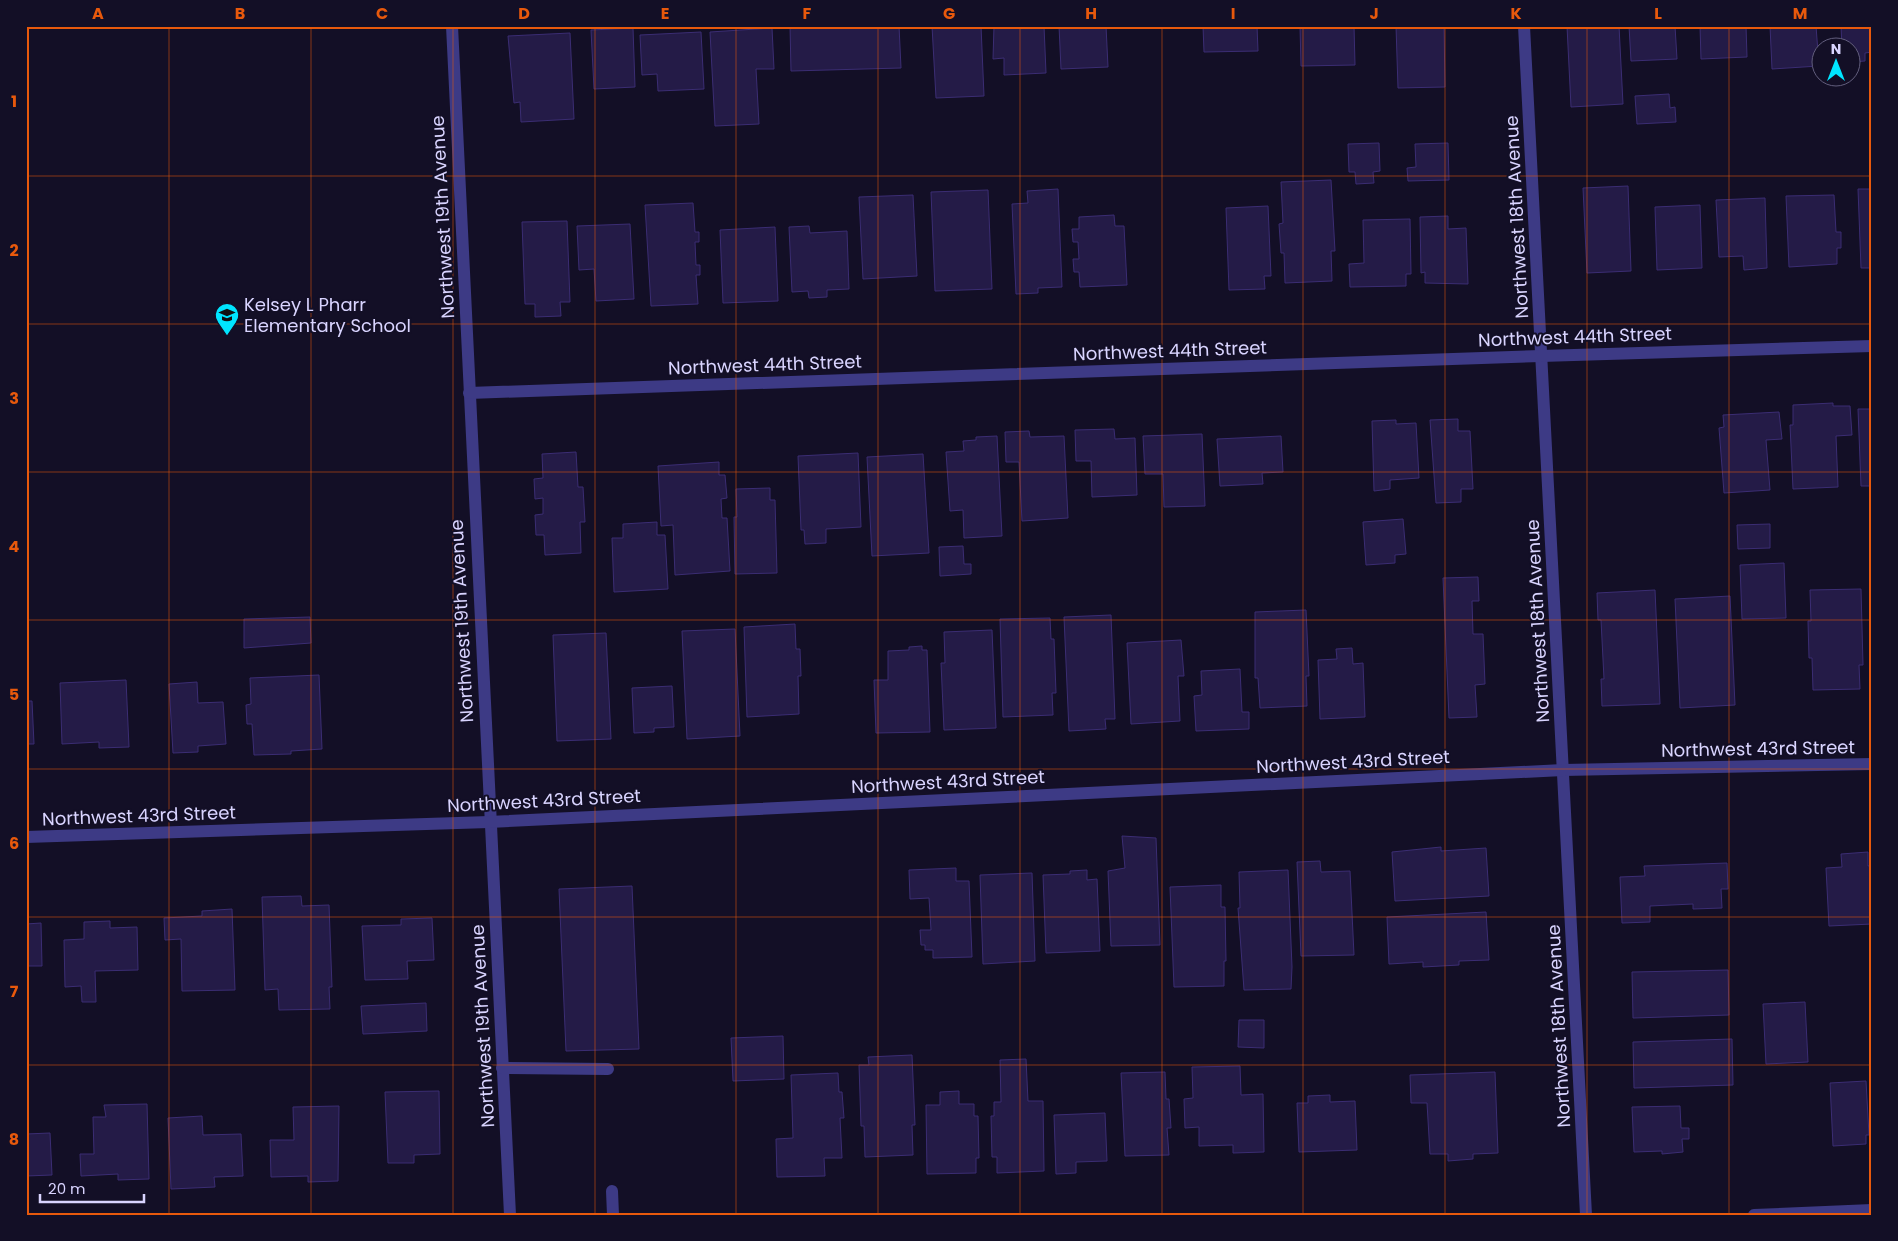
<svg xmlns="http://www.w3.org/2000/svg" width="1898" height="1241" font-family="Poppins,sans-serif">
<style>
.building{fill:#241b47;stroke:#3b2d73}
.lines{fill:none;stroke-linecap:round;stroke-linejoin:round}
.minor{stroke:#3d3a85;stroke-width:12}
.grid{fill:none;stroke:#e8590c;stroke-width:1;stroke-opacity:0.55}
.labels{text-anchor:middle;stroke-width:4;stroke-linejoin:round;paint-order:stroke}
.street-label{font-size:18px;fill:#d9d4ff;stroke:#130f26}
.poi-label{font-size:18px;fill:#d9d4ff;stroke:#130f26;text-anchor:start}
.neatline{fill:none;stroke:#e8590c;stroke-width:2}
.grid-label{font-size:16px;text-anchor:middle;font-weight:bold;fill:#e8590c}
</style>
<rect width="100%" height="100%" fill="#130f26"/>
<g class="building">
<path d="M790,26H899L901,68L791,71Z"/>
<path d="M932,26H981L984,96L936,98Z"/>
<path d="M994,26H1044L1046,73L1004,75V58L993,59Z"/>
<path d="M1059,26H1106L1108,67L1061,69Z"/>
<path d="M1203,26H1257L1258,51L1204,52Z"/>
<path d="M1300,26H1354L1355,65L1301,66Z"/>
<path d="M1396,26H1444L1445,87L1398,88Z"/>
<path d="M1567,26H1619L1623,104L1571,107Z"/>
<path d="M1629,26H1675L1677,59L1631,61Z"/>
<path d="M1700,26H1746L1747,57L1701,59Z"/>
<path d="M1770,26H1816L1819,66L1772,69Z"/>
<path d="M1841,26H1872V52L1865,53V61L1850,62V48H1842Z"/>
<path d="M633,28L635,87L594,89L591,30Z"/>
<path d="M772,28L774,69H756L759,124L715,126L710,32Z"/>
<path d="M701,32L704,89L658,91L657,74L642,75L640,35Z"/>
<path d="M570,33L574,119L521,122L520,102L514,103L508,36Z"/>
<path d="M1669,94L1670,108L1675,107L1676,122L1637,124L1635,96Z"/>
<path d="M1379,143L1380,171L1373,172L1374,183L1356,184L1355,172H1349L1348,144Z"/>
<path d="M1448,143L1449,180L1408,181L1407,168L1416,167L1415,144Z"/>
<path d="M1331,180L1335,251H1331L1332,281L1285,283L1284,253H1281L1279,224L1283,223L1281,182Z"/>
<path d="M1628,186L1631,271L1587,273L1583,188Z"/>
<path d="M1058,189L1062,287L1038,288V293L1016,294L1012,204L1028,203L1027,191Z"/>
<path d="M1858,189H1872V268H1861Z"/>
<path d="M988,190L992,289L935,291L931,192Z"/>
<path d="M913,195L917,276L863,279L859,197Z"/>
<path d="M1834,195L1836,232H1841V248H1837V264L1789,267L1786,196Z"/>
<path d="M1765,198L1767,268L1744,270L1743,256L1719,257L1716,200Z"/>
<path d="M693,203L695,232H699V242H695L696,265H700V275H696L698,304L651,306L645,205Z"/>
<path d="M1700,205L1702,268L1657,270L1655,207Z"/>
<path d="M1268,206L1271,276H1264L1265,289L1229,290L1226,208Z"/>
<path d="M1114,215L1115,226H1124L1127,285L1080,287L1079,272H1074L1073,259H1079L1078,242H1073L1072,229H1079V217Z"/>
<path d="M1448,216V229L1466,228L1468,284L1425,283V272L1421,273L1420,217Z"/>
<path d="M1410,219L1411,274H1406V286L1350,287L1349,264L1364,263L1363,220Z"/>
<path d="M567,221L570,302H560L561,316L535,317V304H525L522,222Z"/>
<path d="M630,224L634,299L596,301L594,269L579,270L577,226Z"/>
<path d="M809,226L810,233L847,231L849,289L827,290V297L809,298L808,291L792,292L789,227Z"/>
<path d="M775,227L778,301L723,303L720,230Z"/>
<path d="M1833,403V406H1850L1852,435L1836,436L1838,487L1793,489L1790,425H1793V405Z"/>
<path d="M1858,409H1872V486H1861Z"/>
<path d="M1779,412L1782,439L1766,440L1770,490L1724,493L1719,428L1724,427L1723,415Z"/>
<path d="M1458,419V431H1470L1473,489H1461V502L1436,503L1430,420Z"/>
<path d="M1396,420V424L1416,423L1419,478L1390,480V489L1374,491L1372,421Z"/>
<path d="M1114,429L1115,439L1135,438L1137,495L1092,497L1091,461H1076L1075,430Z"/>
<path d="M1029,431L1030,437L1064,436L1068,518L1022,521L1019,462H1006L1005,432Z"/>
<path d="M1202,434L1205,506L1164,507L1163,474H1145L1143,436Z"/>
<path d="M997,436L1002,536L964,538L963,510L950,511L946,452L964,451L963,441L976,440V437Z"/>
<path d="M1281,436L1283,472L1262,473L1263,484L1220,486L1217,439Z"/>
<path d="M576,452L578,487H583L585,522H580L581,553L545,555L544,535H536L535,515L543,514V498L535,499L534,479L543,478L542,454Z"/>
<path d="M858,453L861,527L826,529V543L805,544L804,530H801L798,456Z"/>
<path d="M923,454L929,553L872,556L867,457Z"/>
<path d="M719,462V475H725L727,498L721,499L722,518H727L730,571L675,575L673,525L661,526L658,466Z"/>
<path d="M770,488V500H775L777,573L735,574L734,517H737L736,489Z"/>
<path d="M1403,519L1406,554L1395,555V563L1366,565L1363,522Z"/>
<path d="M657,522V535H665L668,589L614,592L612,538H623V524Z"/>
<path d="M1770,524V548L1738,549L1737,525Z"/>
<path d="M963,546L964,564H971V574L940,576L939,547Z"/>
<path d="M1784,563L1786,618L1742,619L1740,565Z"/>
<path d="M1478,577L1479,601H1472L1473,634H1483L1485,684L1475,685L1477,717L1449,718L1443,578Z"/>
<path d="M1861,589L1863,665H1859L1860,689L1813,690L1812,658H1809L1808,621H1811L1810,590Z"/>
<path d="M1655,590L1660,704L1602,706L1601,679H1604L1601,620H1598L1597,593Z"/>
<path d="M1730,596L1735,705L1680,708L1675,599Z"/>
<path d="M1306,610L1309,676H1306L1307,706L1260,708L1258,678H1255V612Z"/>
<path d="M1111,615L1115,719H1105L1106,729L1069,731L1064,617Z"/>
<path d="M310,617L311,643L244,648V619Z"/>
<path d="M1050,618L1051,639H1054L1056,693H1052L1053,715L1003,717L1000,619Z"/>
<path d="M795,624L796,649H800L801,676H798L799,714L747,717L744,627Z"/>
<path d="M735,629L740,736L687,739L682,631Z"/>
<path d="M992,630L996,728L944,730L941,663H945L944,632Z"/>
<path d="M606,633L611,739L557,741L553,635Z"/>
<path d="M1181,640L1184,676H1178L1180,721L1131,724L1127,643Z"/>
<path d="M922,646V650H927L930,732L876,733L874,680H888V651L909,650V647Z"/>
<path d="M1352,648L1353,664L1363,663L1365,717L1320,719L1318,660L1337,659L1336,649Z"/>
<path d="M1240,669L1242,712H1249V729L1196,731L1194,696L1202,695L1201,671Z"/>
<path d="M319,675L322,749L291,751V754L254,755L252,724H247L246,705L251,704L250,678Z"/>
<path d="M126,680L129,747L99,748V742L62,744L60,683Z"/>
<path d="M197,682L198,703L223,702L226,744L198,746V752L173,753L169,684Z"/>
<path d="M672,686L674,727L654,728V732L634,733L632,688Z"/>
<path d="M26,701H32L34,744H26Z"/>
<path d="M1122,836L1156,838L1160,945L1111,946L1108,871L1125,868Z"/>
<path d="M1441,847V851L1486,848L1489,896L1395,901L1392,852Z"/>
<path d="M1868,852V866L1872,865V924L1829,926L1826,868L1842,867L1841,854Z"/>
<path d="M1320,861L1321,872L1350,871L1354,955L1301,956L1297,862Z"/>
<path d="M1727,863L1728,889H1721L1722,908L1693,909V904L1650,906V922L1622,923L1620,877L1645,876L1644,866Z"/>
<path d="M956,868V881H969L972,957L933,958V950H925V945H921L920,930H931L929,898L910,899L909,870Z"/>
<path d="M1087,870V880L1097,879L1100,951L1046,953L1043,875L1070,874V871Z"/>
<path d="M1288,870L1292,967L1291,989L1244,990L1238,908H1240L1239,872Z"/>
<path d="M1032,873L1035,961L983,964L980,875Z"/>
<path d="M1221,885V907H1225L1226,961H1224V986L1174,987L1170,887Z"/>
<path d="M632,886L639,1049L566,1051L559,889Z"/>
<path d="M301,896L302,906L329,905L332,987H329L330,1009L279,1010L278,989L265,990L262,897Z"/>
<path d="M232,909L235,990L182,991L181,939L165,940L164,918L202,916V911Z"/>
<path d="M1486,912L1489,960L1459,961V965L1423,967V962L1389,964L1387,917Z"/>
<path d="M432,918L434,960L407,961L408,979L365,980L362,926L401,925V919Z"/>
<path d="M110,921V928L137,927L138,970L95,971L96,1002H82L81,986L65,987L64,940L84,939V922Z"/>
<path d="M41,923L42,966H26V924Z"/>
<path d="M1728,970L1729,1015L1633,1018L1632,972Z"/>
<path d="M1805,1002L1808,1062L1766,1064L1763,1004Z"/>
<path d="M426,1003L427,1031L363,1034L361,1006Z"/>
<path d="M1239,1020H1264V1048L1238,1047Z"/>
<path d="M783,1036L784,1079L733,1081L731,1038Z"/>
<path d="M1732,1039L1733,1085L1634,1088L1633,1042Z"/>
<path d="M912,1055L915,1125H912L913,1155L865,1157L864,1126H861L859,1065H869L868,1057Z"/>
<path d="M1026,1059L1028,1101H1043L1044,1171L997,1173V1157H992L991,1116H994V1102H1001L1000,1060Z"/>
<path d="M1240,1066L1241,1095L1263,1094L1264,1152L1233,1153V1145L1199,1146V1127L1185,1128L1184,1099L1193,1098L1192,1067Z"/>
<path d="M1165,1072L1166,1099H1169L1171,1128H1167L1169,1155L1125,1156L1121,1073Z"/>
<path d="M1495,1072L1498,1153L1473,1154V1159L1448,1161V1154H1430L1427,1103H1411L1410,1075Z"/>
<path d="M838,1073L839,1092H842L844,1118H840L842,1158H824L825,1176L777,1177L776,1139L793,1138L791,1075Z"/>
<path d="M1866,1081L1869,1135H1866V1144L1833,1146L1830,1083Z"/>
<path d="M439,1091L440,1154L414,1155V1163H388L385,1092Z"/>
<path d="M959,1091V1104H974V1116H978L979,1158H976V1173L927,1174L926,1105H940V1092Z"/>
<path d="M1330,1095V1102L1355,1101L1357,1150L1299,1152L1297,1103H1308V1096Z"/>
<path d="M147,1104L149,1179L118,1180V1174L81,1176L80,1154H94L93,1117H106L104,1105Z"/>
<path d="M339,1106L338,1181L308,1182V1176L271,1177L270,1140H294L293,1107Z"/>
<path d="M1680,1106L1681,1128H1689V1139H1682L1683,1152L1662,1154V1151L1634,1152L1632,1107Z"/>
<path d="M1105,1113L1107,1161L1076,1162V1173L1056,1174L1054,1115Z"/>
<path d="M202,1116L203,1135L241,1134L243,1176L214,1177L215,1187L171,1189L168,1118Z"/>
<path d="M50,1133L52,1175L26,1176V1134Z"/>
</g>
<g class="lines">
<g class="minor">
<path d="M452,26L510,1215"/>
<path d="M1524,26L1586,1215"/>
<path d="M469,393L1541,356L1872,346"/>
<path d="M26,837L489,822L1563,770L1872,764"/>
<path d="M502,1068L608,1069"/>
<path d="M612,1191L613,1215"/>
<path d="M1754,1215L1872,1210"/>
</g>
</g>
<path class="grid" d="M169,26V1215M311,26V1215M453,26V1215M595,26V1215M736,26V1215M878,26V1215M1020,26V1215M1162,26V1215M1303,26V1215M1445,26V1215M1587,26V1215M1729,26V1215M26,176H1872M26,324H1872M26,472H1872M26,620H1872M26,769H1872M26,917H1872M26,1065H1872"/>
<defs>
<g id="school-pin" transform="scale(1.25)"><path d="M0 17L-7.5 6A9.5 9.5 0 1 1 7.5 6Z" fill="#00e5ff" stroke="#130f26"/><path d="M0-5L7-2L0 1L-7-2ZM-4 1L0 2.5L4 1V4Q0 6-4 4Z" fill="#111"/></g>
</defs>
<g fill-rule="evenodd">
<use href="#school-pin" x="227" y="315"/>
</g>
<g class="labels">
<g class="street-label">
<text transform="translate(443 217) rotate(-93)" y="6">Northwest 19th Avenue</text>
<text transform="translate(1517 217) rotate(-93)" y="6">Northwest 18th Avenue</text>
<text transform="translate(1575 337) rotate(-2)" y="6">Northwest 44th Street</text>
<text transform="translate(1170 351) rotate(-2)" y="6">Northwest 44th Street</text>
<text transform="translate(765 365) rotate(-2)" y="6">Northwest 44th Street</text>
<text transform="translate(462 621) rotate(-93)" y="6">Northwest 19th Avenue</text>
<text transform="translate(1538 621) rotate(-93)" y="6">Northwest 18th Avenue</text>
<text transform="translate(1758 749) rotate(-1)" y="6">Northwest 43rd Street</text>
<text transform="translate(1353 762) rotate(-3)" y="6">Northwest 43rd Street</text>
<text transform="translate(948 782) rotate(-3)" y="6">Northwest 43rd Street</text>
<text transform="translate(544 801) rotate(-3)" y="6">Northwest 43rd Street</text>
<text transform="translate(139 816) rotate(-2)" y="6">Northwest 43rd Street</text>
<text transform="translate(483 1026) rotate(-93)" y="6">Northwest 19th Avenue</text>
<text transform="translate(1559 1026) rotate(-93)" y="6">Northwest 18th Avenue</text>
</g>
<g class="poi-label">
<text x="244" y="311">Kelsey L Pharr<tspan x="244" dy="21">Elementary School</tspan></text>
</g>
</g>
<rect width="1898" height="1241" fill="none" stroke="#130f26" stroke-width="55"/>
<g transform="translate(1836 62)"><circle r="24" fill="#130f26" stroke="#625e7d"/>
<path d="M0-4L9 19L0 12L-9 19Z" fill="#00e5ff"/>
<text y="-8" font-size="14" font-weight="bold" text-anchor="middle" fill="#d9d4ff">N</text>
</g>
<path d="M40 1194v8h104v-8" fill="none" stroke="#d9d4ff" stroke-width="2.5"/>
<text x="48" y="1194" font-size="15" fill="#d9d4ff" stroke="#130f26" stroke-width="4" paint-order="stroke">20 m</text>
<rect x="28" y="28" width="1842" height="1186" class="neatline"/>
<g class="grid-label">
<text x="98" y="19">A</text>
<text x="240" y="19">B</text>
<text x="382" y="19">C</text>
<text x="524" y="19">D</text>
<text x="665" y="19">E</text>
<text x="807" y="19">F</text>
<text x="949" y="19">G</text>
<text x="1091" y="19">H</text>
<text x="1233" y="19">I</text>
<text x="1374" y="19">J</text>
<text x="1516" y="19">K</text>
<text x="1658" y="19">L</text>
<text x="1800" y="19">M</text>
<text x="14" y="107">1</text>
<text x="14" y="256">2</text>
<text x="14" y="404">3</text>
<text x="14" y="552">4</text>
<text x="14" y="700">5</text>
<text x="14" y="849">6</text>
<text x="14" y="997">7</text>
<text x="14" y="1145">8</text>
</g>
</svg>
